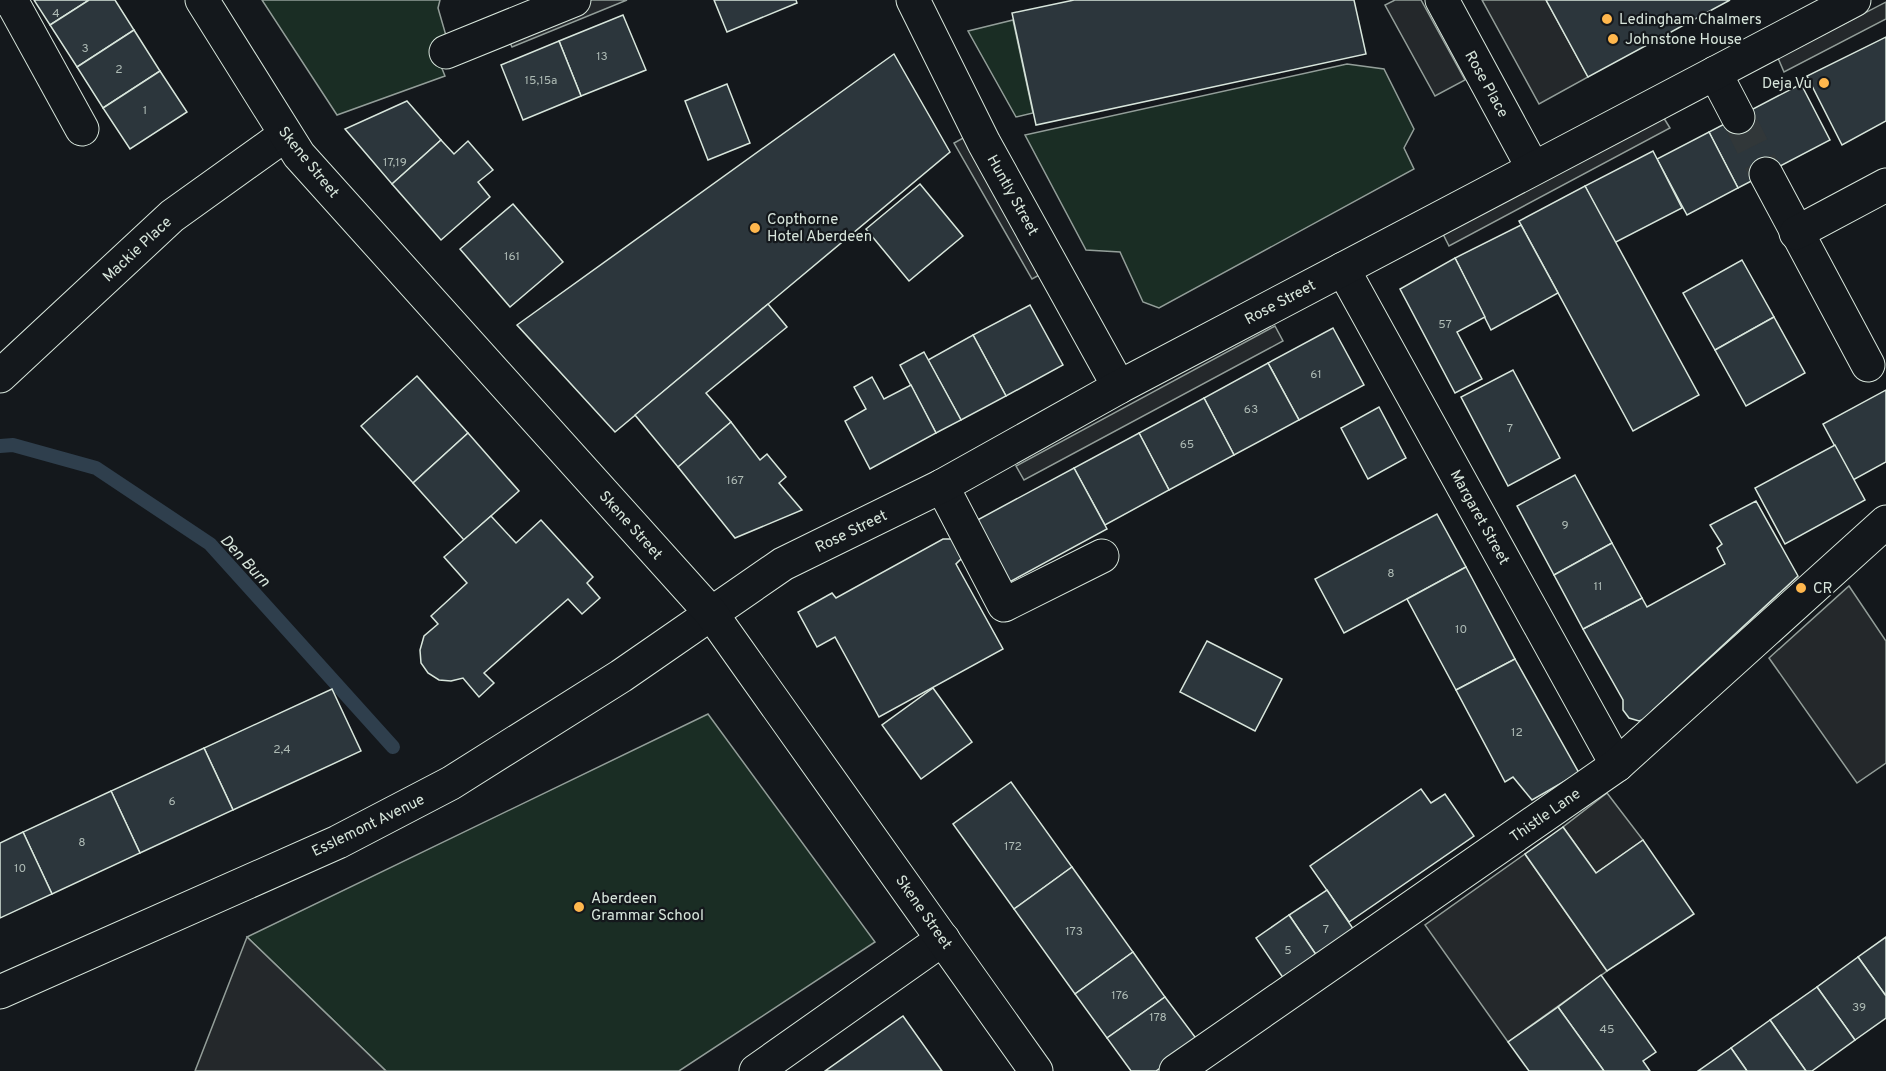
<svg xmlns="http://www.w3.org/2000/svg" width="1886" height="1071" font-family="Overpass,sans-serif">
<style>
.green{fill:#1a2d24;stroke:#939e99;stroke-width:1.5}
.parking{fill:#24282b;stroke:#939e99;stroke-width:1.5}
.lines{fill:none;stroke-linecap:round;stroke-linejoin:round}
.stream{stroke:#2f3f4d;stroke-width:14}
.building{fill:#2c363c;stroke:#d8e6dc;stroke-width:1.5}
.minor-tunnel{stroke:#313739;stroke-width:33;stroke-dasharray:33 16;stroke-linecap:butt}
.minor-casing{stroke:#d8e6dc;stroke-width:35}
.major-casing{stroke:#d8e6dc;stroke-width:35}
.minor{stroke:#14181c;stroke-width:33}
.major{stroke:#14181c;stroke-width:33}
.poi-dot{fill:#ffb74d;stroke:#14181c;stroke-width:2}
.labels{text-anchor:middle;stroke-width:4.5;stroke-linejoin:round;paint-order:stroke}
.number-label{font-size:12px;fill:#adbab4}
.poi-label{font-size:15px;fill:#d8e6dc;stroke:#14181c;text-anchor:start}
.street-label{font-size:15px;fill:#d8e6dc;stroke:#14181c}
.water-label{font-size:16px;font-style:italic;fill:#d8e6dc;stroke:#14181c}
</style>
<rect width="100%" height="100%" fill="#14181c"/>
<g class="green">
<path d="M262,0H440L438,8L447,39L433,46L445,76L337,115Z"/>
<path d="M1013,20L1033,113L1016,117L968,31Z"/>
<path d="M1347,64L1384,69L1414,129L1404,148L1414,169L1159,308L1143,302L1120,252L1086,250L1025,135Z"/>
<path d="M708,714L875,942L679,1071H386L247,937Z"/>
</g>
<g class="parking">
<path d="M589,0H627L512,47L506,34Z"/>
<path d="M1395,0H1421L1465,80L1435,96L1385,5Z"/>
<path d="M1482,0H1546L1588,77L1539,104Z"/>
<path d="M1886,2V19L1784,72L1778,58Z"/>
<path d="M1662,115L1670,128L1449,246L1442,232Z"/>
<path d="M965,137L1043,273L1032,279L954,143Z"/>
<path d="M1275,326L1283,341L1024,480L1016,466Z"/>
<path d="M1849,586L1886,641V763L1857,783L1769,658Z"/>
<path d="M1607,793L1643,840L1596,873L1563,827Z"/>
<path d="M1525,854L1607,971L1508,1042L1425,925Z"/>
<path d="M247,937L386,1071H195Z"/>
</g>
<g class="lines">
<path class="stream" d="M0,446L13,445L96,468L210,544L393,747"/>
</g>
<g class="building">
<path d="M34,0H89L50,25Z"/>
<path d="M89,0H115L134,30L77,67L50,25Z"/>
<path d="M714,0H796L797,3L727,32Z"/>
<path d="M1074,0H1354L1366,54L1036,125L1012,13Z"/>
<path d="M1546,0H1730L1588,77Z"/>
<path d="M623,15L646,70L581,96L559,41Z"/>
<path d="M134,30L160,71L103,108L77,67Z"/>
<path d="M1886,37V121L1842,145L1807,76Z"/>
<path d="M559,41L581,96L523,120L501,65Z"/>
<path d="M894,54L950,152L615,432L517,325Z"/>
<path d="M160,71L187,112L130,149L103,108Z"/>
<path d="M727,84L750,143L708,160L685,101Z"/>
<path d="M1801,84L1830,140L1738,188L1709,132Z"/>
<path d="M407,101L441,140L392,184L345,129Z"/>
<path d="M1709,132L1738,188L1687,215L1657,159Z"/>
<path d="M441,140L454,154L468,141L493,170L478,182L490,197L441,240L392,184Z"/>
<path d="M1653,151L1682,208L1614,243L1585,186Z"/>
<path d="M920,184L963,236L909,281L866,229Z"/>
<path d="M1585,186L1699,395L1633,431L1519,221Z"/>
<path d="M513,204L563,262L510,307L460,249Z"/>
<path d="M1521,225L1558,293L1491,330L1455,258Z"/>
<path d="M1455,258L1485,317L1457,332L1482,379L1455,393L1400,289Z"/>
<path d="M1742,260L1774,317L1715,350L1683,293Z"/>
<path d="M768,304L787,327L706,393L731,422L678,467L635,415Z"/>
<path d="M1030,305L1063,365L1006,396L973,335Z"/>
<path d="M1774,317L1805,373L1746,406L1715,350Z"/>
<path d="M1333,328L1364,385L1299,420L1268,363Z"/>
<path d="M973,335L1006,396L961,420L928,360Z"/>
<path d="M924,352L961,420L936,433L900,365Z"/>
<path d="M1268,363L1299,420L1234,455L1204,398Z"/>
<path d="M1513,370L1560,458L1508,486L1461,397Z"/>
<path d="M417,376L468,433L413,483L361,426Z"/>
<path d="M872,377L884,399L911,385L936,433L870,469L845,421L866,409L854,387Z"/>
<path d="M1886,390V462L1853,480L1823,424Z"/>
<path d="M1204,398L1234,455L1169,490L1139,433Z"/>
<path d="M1379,407L1406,458L1368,479L1341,428Z"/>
<path d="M731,422L760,460L767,454L786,477L779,483L802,510L735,538L678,467Z"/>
<path d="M468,433L519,491L464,540L413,483Z"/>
<path d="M1139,433L1169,490L1105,525L1074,468Z"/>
<path d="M1835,445L1865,500L1785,544L1755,488Z"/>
<path d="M1074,468L1107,529L1004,585L970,524Z"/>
<path d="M1575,475L1612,543L1554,575L1517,506Z"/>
<path d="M1756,501L1798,576L1653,710L1648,718L1639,721L1629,718L1623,710V700L1583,629L1642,598L1647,607L1725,564L1717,548L1722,544L1710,525Z"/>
<path d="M1437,514L1466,567L1344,633L1315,579Z"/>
<path d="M491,516L516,543L541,520L593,577L587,583L600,598L582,614L568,599L484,673L494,683L479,697L463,678L451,681L439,680L428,673L421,663L420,650L424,636L438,624L431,616L467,583L444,557Z"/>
<path d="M943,539H953L963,557L956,564L1003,649L879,717L835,637L817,647L798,612L832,593L836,598Z"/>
<path d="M1612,543L1642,598L1583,629L1554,575Z"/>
<path d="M1466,567L1515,659L1456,690L1407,599Z"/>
<path d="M1207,641L1282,679L1255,731L1180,692Z"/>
<path d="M1515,659L1579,773L1532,800L1513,777L1505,782L1456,690Z"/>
<path d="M933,688L972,742L921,779L882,725Z"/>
<path d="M332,689L361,751L233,810L204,748Z"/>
<path d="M204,748L233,810L140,853L111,791Z"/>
<path d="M1011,782L1072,867L1014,909L953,824Z"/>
<path d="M1421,789L1431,803L1445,794L1474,836L1349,922L1310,866Z"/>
<path d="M111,791L140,853L52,894L23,832Z"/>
<path d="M1563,827L1596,873L1643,840L1694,914L1607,971L1525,854Z"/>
<path d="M23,832L52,894L0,918V843Z"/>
<path d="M1072,867L1133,952L1075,994L1014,909Z"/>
<path d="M1327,890L1358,936L1321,962L1289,915Z"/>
<path d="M1289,915L1321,962L1288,985L1256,938Z"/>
<path d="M1886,937V996L1858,957Z"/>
<path d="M1133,952L1165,997L1107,1038L1075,994Z"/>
<path d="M1858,957L1886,996V1018L1855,1040L1817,987Z"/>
<path d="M1601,975L1656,1052L1643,1061L1650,1071H1604L1558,1007Z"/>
<path d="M1817,987L1855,1040L1812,1071H1806L1770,1020Z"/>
<path d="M1165,997L1198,1041L1156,1071H1131L1107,1038Z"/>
<path d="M1558,1007L1604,1071H1529L1508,1042Z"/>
<path d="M903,1016L942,1071H825Z"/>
<path d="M1770,1020L1806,1071H1747L1731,1048Z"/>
<path d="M1731,1048L1747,1071H1698Z"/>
</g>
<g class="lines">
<path class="minor-tunnel" d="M1738,117L1766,174"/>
<g class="minor-casing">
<g id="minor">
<path d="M11,0L82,129"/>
<path d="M913,0L984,143L1119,387"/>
<path d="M1442,0L1533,168"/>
<path d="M446,52L574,0"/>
<path d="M1715,73L1738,117"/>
<path d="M1766,174L1868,365"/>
<path d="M1796,233L1886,185"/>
<path d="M1343,269L1617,765"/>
<path d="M0,376L172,216L285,135"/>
<path d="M942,486L1004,605L1102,556"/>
<path d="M0,992L338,842L451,783L621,676L783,564L942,486L1119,387L1854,0"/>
<path d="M756,1071L943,939"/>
<path d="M1176,1071L1617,765L1886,522"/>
</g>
</g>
<g class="major-casing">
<path id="major" d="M202,0L299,155L711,613L1036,1071"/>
</g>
<use href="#minor" class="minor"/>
<use href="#major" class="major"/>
</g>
<g class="poi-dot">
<circle cx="1607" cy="19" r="6"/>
<circle cx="1613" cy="39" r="6"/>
<circle cx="1824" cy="83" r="6"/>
<circle cx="755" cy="228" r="6"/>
<circle cx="1801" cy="588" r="6"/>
<circle cx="579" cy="907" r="6"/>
</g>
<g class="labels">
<g class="number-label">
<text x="56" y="17">4</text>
<text x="85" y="52">3</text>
<text x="602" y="60">13</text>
<text x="119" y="73">2</text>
<text x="541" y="84">15,15a</text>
<text x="145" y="114">1</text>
<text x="395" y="166">17,19</text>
<text x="512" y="260">161</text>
<text x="1445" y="328">57</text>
<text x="1316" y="378">61</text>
<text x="1251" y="413">63</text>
<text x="1510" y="432">7</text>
<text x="1187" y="448">65</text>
<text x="735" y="484">167</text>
<text x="1565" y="529">9</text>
<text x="1391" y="577">8</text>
<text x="1598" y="590">11</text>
<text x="1461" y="633">10</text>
<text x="1517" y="736">12</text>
<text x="282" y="753">2,4</text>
<text x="172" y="805">6</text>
<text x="82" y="846">8</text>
<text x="1013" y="850">172</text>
<text x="20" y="872">10</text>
<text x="1326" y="933">7</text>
<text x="1074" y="935">173</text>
<text x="1288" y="954">5</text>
<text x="1120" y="999">176</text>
<text x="1859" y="1011">39</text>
<text x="1158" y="1021">178</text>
<text x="1607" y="1033">45</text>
</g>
<g class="poi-label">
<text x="1619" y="24">Ledingham Chalmers</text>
<text x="1625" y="44">Johnstone House</text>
<text x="1812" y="88" text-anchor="end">Deja Vu</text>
<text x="767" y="224">Copthorne<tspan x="767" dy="17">Hotel Aberdeen</tspan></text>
<text x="1813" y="593">CR</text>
<text x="591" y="903">Aberdeen<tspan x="591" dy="17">Grammar School</tspan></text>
</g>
<g class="street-label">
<text transform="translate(1487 84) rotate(61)" y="5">Rose Place</text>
<text transform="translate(309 162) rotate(51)" y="5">Skene Street</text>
<text transform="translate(1013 195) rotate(61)" y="5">Huntly Street</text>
<text transform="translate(137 249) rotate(-43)" y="5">Mackie Place</text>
<text transform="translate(1280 302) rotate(-28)" y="5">Rose Street</text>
<text transform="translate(1480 517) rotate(61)" y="5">Margaret Street</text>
<text transform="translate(631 525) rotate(48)" y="5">Skene Street</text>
<text transform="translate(851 531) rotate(-26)" y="5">Rose Street</text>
<text transform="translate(1545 815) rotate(-35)" y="5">Thistle Lane</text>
<text transform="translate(368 825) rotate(-26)" y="5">Esslemont Avenue</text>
<text transform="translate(924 912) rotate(55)" y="5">Skene Street</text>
</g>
<g class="water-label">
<text transform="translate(246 560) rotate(47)" y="6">Den Burn</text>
</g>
</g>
</svg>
